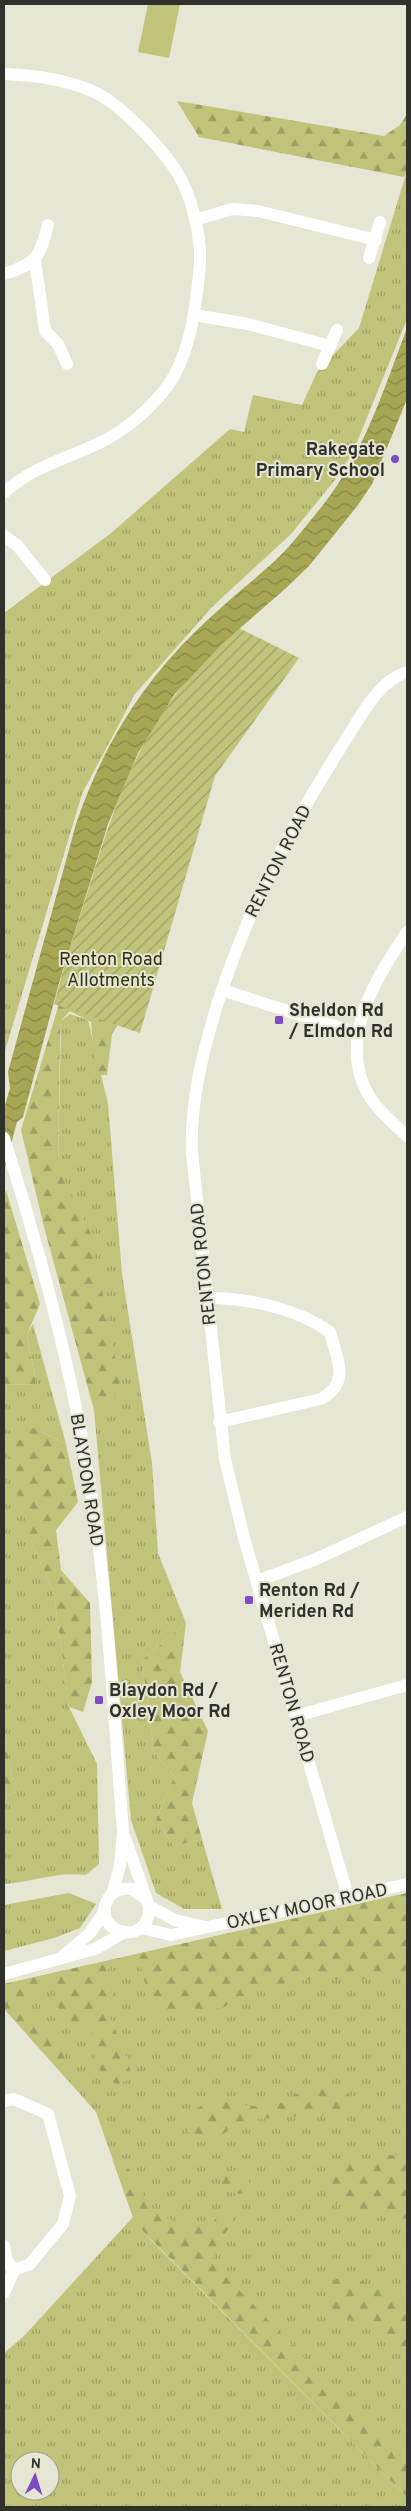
<svg xmlns="http://www.w3.org/2000/svg" width="411" height="2511" font-family="Overpass,sans-serif">
<style>
.grass{fill:url(#grass-tufts);fill-rule:evenodd}
.forest{fill:url(#forest-firs)}
.garden{fill:url(#garden-furrows)}
.pitch{fill:#c2c37a}
.water{fill:url(#water-waves)}
.lines{fill:none;stroke-linecap:round;stroke-linejoin:round}
.minor{stroke:#fff;stroke-width:12}
.poi-dot{fill:#7f4bc3;stroke:#e5e6d4;stroke-width:2}
.labels{text-anchor:middle;stroke-width:4;stroke-linejoin:round;paint-order:stroke}
.poi-label{font-size:18px;font-weight:bold;fill:#30312a;stroke:#e5e6d4;text-anchor:start}
.street-label{font-size:18px;fill:#30312a;stroke:#e5e6d4}
.park-label{font-size:18px;fill:#30300b;stroke:#e5e6d4}
</style>
<defs>
<pattern id="grass-tufts" width="24" height="20" patternUnits="userSpaceOnUse" patternTransform="scale(1.25)"><rect width="24" height="20" fill="#c2c37a"/><path d="M3 7l-1-3M5 7V3M7 7l1-3M15 17l-1-3M17 17v-4M19 17l1-3" fill="none" stroke="#9e9f64"/></pattern>
<pattern id="forest-firs" width="22" height="20" patternUnits="userSpaceOnUse" patternTransform="scale(1.25)"><rect width="22" height="20" fill="#c2c37a"/><path d="M5 1l3.5 6h-7zM16 11l3.5 6h-7z" fill="#9e9f64"/></pattern>
<pattern id="garden-furrows" width="10" height="10" patternUnits="userSpaceOnUse" patternTransform="scale(1.25)"><rect width="10" height="10" fill="#c2c37a"/><path d="M-1 1l2-2M0 10L10 0M9 11l2-2" fill="none" stroke="#9e9f64"/></pattern>
<pattern id="water-waves" width="16" height="10" patternUnits="userSpaceOnUse" patternTransform="scale(1.25)"><rect width="16" height="10" fill="#a6a654"/><path d="M0 5q4-4 8 0t8 0" fill="none" stroke="#888846"/></pattern>
</defs>
<rect width="100%" height="100%" fill="#e5e6d4"/>
<g class="grass">
<path d="M407,171V319L353,452L335,480L291,534L213,606L135,694L82,794L4,1054V613L110,534L230,429L244,432L253,395L302,405L317,372L359,328Z"/>
<path d="M70,1014L88,1020L108,1104L122,1274L152,1463L158,1553L186,1623L142,1660L154,1752L174,1777L156,1819L174,1846L202,1839L222,1909H184L156,1893L131,1820L94,1410H108L58,1166L61,1021Z"/>
<path d="M33,1324L66,1444L32,1427L30,1538L54,1594L69,1707L97,1764L99,1864L86,1875C58,1871 32,1882 4,1884V1798L15,1792L4,1734V1385L36,1384L27,1334Z"/>
<path d="M69,1893L96,1904L80,1928L54,1938L4,1951V1905Z"/>
<path d="M407,1893V2477L142,2231L407,2497V2507H4V2353L24,2336L133,2217L96,2112L29,2037L4,1984ZM20,2461H50V2491H20Z"/>
</g>
<g class="forest">
<path d="M177,101L384,136L400,125L407,114V171L404,177L199,137Z"/>
<path d="M65,984L119,1022L112,1034L107,1075H98L95,1065L91,1022L70,1011L61,1021L60,1036L58,1166L91,1234L120,1382L108,1410H94L44,1227L21,1130Z"/>
<path d="M6,1190L40,1304L27,1334L36,1384L4,1385V1199Z"/>
<path d="M32,1427L66,1444L78,1502L56,1530L61,1570L90,1603L92,1682L83,1712L69,1707L54,1594L30,1538L8,1452Z"/>
<path d="M186,1623L180,1672L208,1731L192,1803L202,1839L174,1846L156,1819L174,1777L154,1752L142,1660Z"/>
<path d="M4,1734L15,1792L4,1798Z"/>
<path d="M407,1893V1972L382,1978L351,1980L320,1978L286,1983L254,1990L222,2008L164,2012L152,2009C144,1996 147,1980 140,1966L128,1963L109,1967L105,1975L113,1996L111,2019L127,2057L131,2074L127,2081L117,2084C91,2073 97,2050 91,2027C77,2024 63,2022 58,2006C56,1999 57,1994 53,1987C34,1984 26,1993 27,2011C48,2030 71,2039 60,2071L4,2009V1984Z"/>
<path d="M331,2084L344,2088L348,2092L352,2103L349,2109L337,2117L319,2115L256,2119L236,2124L222,2135L209,2140L193,2137L188,2131C191,2083 243,2111 270,2106C282,2104 288,2098 298,2093C309,2088 319,2086 331,2084Z"/>
<path d="M407,2154V2219C390,2216 346,2210 333,2201C327,2198 325,2191 327,2185C332,2159 385,2155 407,2154Z"/>
<path d="M113,2161H121C138,2175 139,2194 153,2209C164,2220 192,2230 207,2225C214,2223 217,2217 220,2211L228,2210L233,2215V2223L218,2243L212,2262L407,2464V2497L135,2223Z"/>
<path d="M233,2171L247,2176L251,2186L246,2193C235,2195 228,2193 220,2184L221,2177L224,2172Z"/>
<path d="M345,2277L361,2281L407,2298V2361C401,2352 390,2339 380,2333C356,2315 332,2326 328,2289L334,2280Z"/>
</g>
<path class="garden" d="M239,628L299,658L215,776L140,1033L54,1004C64,966 76,928 88,891C122,779 148,707 239,628Z"/>
<path class="pitch" d="M148,4H180L169,58L138,52Z"/>
<path class="water" d="M407,328V399L372,484L358,505L309,566L286,588L222,644L174,695L138,753L108,824L59,983L23,1117L17,1122L4,1171V1109L10,1088L8,1072L76,824C101,750 140,685 197,630C223,604 252,582 279,557C295,541 309,522 323,505C364,453 384,389 407,328Z"/>
<g class="lines">
<g class="minor">
<path d="M4,74C34,75 64,79 92,91C119,102 163,149 178,174C191,195 198,226 200,250C201,266 198,283 196,299C192,332 184,368 162,393C147,411 127,428 107,439C72,458 33,465 4,493"/>
<path d="M195,220L232,209L258,211L376,240"/>
<path d="M369,258L380,222"/>
<path d="M35,260L45,331L58,344L67,364"/>
<path d="M4,274C36,264 40,257 48,225"/>
<path d="M194,315L248,324L330,346"/>
<path d="M322,364L337,330"/>
<path d="M4,536L17,545L45,580"/>
<path d="M407,932C376,978 337,1039 368,1094C378,1111 394,1124 407,1136"/>
<path d="M222,990L357,1033"/>
<path d="M4,1138C42,1257 75,1380 93,1504C109,1612 114,1722 123,1831L120,1866L112,1894"/>
<path d="M207,1298C248,1298 296,1308 330,1332C337,1360 351,1382 321,1399L219,1422"/>
<path d="M257,1581L314,1560L407,1517"/>
<path d="M296,1716L407,1685"/>
<path d="M125,1838L149,1906C150,1951 89,1931 108,1899C113,1890 122,1888 132,1889L146,1899"/>
<path d="M348,1897L244,1538L225,1459L192,1153C190,1101 203,1051 218,1002C249,907 290,827 343,744C359,720 377,681 407,672"/>
<path d="M149,1906L175,1920L205,1927"/>
<path d="M141,1928L171,1935L407,1884"/>
<path d="M63,1956L90,1933L105,1911"/>
<path d="M4,1974L95,1949L123,1933"/>
<path d="M4,2101L14,2099L48,2114L70,2196L63,2224L30,2264L14,2270L7,2261L4,2246"/>
<path d="M4,2293L14,2270"/>
</g>
</g>
<g class="poi-dot">
<circle cx="395" cy="459" r="5"/>
<rect x="274" y="1015" width="10" height="10" rx="2.5"/>
<rect x="244" y="1595" width="10" height="10" rx="2.5"/>
<rect x="94" y="1695" width="10" height="10" rx="2.5"/>
</g>
<g class="labels">
<g class="poi-label">
<text x="385" y="455" text-anchor="end">Rakegate<tspan x="385" dy="21">Primary School</tspan></text>
<text x="289" y="1016">Sheldon Rd<tspan x="289" dy="21">/ Elmdon Rd</tspan></text>
<text x="259" y="1596">Renton Rd /<tspan x="259" dy="21">Meriden Rd</tspan></text>
<text x="109" y="1696">Blaydon Rd /<tspan x="109" dy="21">Oxley Moor Rd</tspan></text>
</g>
<g class="street-label">
<text transform="translate(278 861) rotate(-63)" y="6">RENTON ROAD</text>
<text transform="translate(203 1264) rotate(-96)" y="6">RENTON ROAD</text>
<text transform="translate(87 1480) rotate(81)" y="6">BLAYDON ROAD</text>
<text transform="translate(292 1703) rotate(74)" y="6">RENTON ROAD</text>
<text transform="translate(307 1906) rotate(-12)" y="6">OXLEY MOOR ROAD</text>
</g>
<g class="park-label">
<text x="111" y="965">Renton Road<tspan x="111" dy="21">Allotments</tspan></text>
</g>
</g>
<rect width="411" height="2511" fill="none" stroke="#30312a" stroke-width="10"/>
<g transform="translate(35 2476) rotate(4)"><circle r="24" fill="#e5e6d4" stroke="#9d9e90"/>
<path d="M0-4L9 19L0 12L-9 19Z" fill="#7f4bc3"/>
<text y="-8" font-size="14" font-weight="bold" text-anchor="middle" fill="#30312a">N</text>
</g>
</svg>
